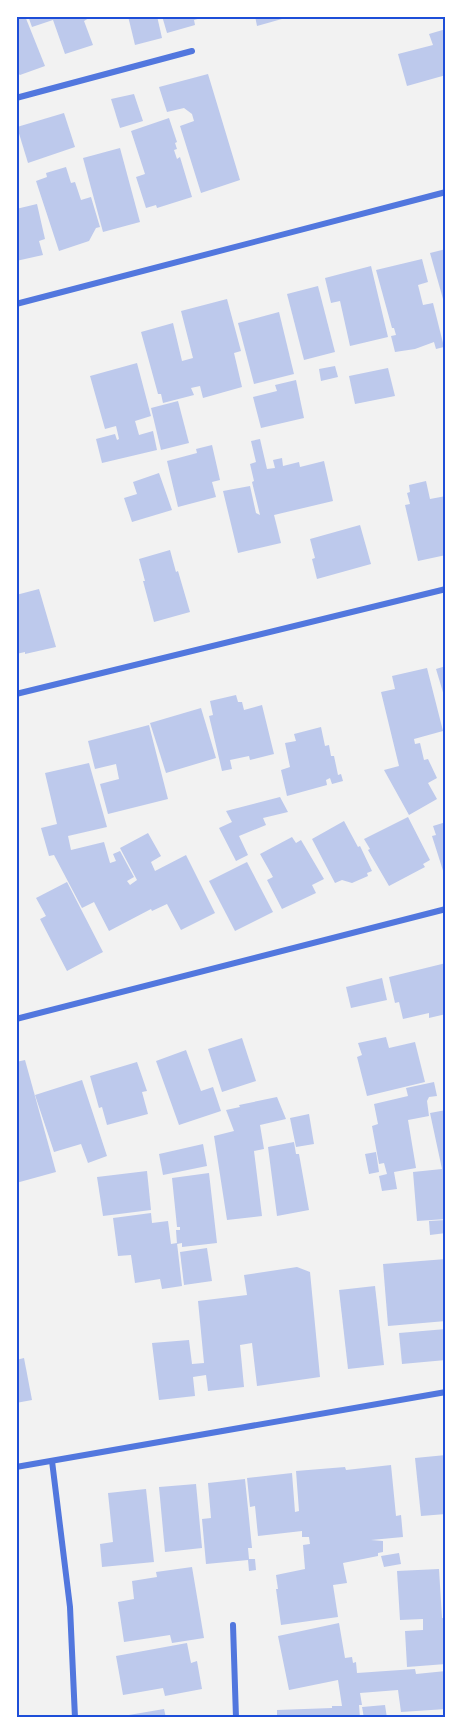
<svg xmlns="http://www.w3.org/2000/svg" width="462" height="1734" font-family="'Titillium Web',sans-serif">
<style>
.building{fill:#bdc9ec}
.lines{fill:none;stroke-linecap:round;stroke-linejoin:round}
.minor{stroke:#5277de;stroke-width:6}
.neatline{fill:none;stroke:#1d4ed8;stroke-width:2}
</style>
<rect width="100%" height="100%" fill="#f2f2f2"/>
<g class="building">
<path d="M16,16H25L45,66L20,75L16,72Z"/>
<path d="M28,16H89V18L84,21L93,45L65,54L53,20L32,27Z"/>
<path d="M128,16H157L162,38L135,45Z"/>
<path d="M162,16H205V17L194,20L195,25L167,33Z"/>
<path d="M255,16H289V17L257,26Z"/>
<path d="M446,29V75L407,86L398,54L433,45L429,34Z"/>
<path d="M208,74L240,180L201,193L180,126L194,121L192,114L184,108L167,112L159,87Z"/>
<path d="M134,94L143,121L120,128L111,99Z"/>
<path d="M64,113L75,147L28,163L17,127Z"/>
<path d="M169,118L177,142L175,143L177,149L174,150L177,159L180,157L192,197L157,208L156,205L146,208L136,177L145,174L131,131Z"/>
<path d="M120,148L140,222L103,232L83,158Z"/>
<path d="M66,167L71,183L75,182L81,200L91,197L100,227L96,228L89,241L59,251L36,181L47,177L46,173Z"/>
<path d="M37,204L45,239L39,241L43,255L16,261V209Z"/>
<path d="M446,249V306H445L430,253Z"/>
<path d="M422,259L428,282L418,285L423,305L433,303L444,347L436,349L434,342L415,349L395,352L391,336L396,335L394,328H392L376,270Z"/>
<path d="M371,266L388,337L350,346L340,301L331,303L325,278Z"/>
<path d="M318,286L335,352L304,360L287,294Z"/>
<path d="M227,299L241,351L234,353L242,387L203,398L200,386L191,388L194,395L163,403L161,394H158L141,332L173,323L182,361L193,358L181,311Z"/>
<path d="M279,312L294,374L254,384L238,323Z"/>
<path d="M137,363L151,416L135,421L139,435L153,431L157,450L102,463L96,439L115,434L117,440L119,439L116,426L105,429L90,376Z"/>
<path d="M335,366L338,377L321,381L319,369Z"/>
<path d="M388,368L395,396L355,404L349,376Z"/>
<path d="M296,380L304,418L261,428L253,397L277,391L275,385Z"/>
<path d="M178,401L189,443L161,450L151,408Z"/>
<path d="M260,439L267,469L275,468L273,460L282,458L283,466L299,462L300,467L324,461L333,501L274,515L281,543L238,553L223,491L250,486L256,513L260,515L252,482L254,481L250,464L256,462L251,441Z"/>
<path d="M212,445L220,480L212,482L216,497L178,507L167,461L197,453L196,449Z"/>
<path d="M159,473L172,510L132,522L124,498L137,494L133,482Z"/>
<path d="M426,481L430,499L446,496V516L443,517L446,529V555L418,561L405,505L410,504L407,493L410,492L409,485Z"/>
<path d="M360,525L371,564L317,579L312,559L315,558L310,539Z"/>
<path d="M170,550L176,572L178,571L190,612L154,622L143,581H145L139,559Z"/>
<path d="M39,589L56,647L25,654V652L16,654V595Z"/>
<path d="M446,666V699H445L436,669Z"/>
<path d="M427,668L443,731L414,739L415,744L420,743L424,760L428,759L437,778L428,783L437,799L409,815L384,770L399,766L381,692L395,689L392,676Z"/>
<path d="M236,695L238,702H242L244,710L262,705L274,754L250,760L249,756L230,760L232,769L222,771L209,716L213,715L210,701Z"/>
<path d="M201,708L216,758L166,773L150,723Z"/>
<path d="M149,725L168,799L108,814L100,784L119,779L116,764L95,769L88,741Z"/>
<path d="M321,727L325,746L329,745L331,756H334L338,775L341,774L343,781L332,784L330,778L326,780L327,785L287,796L281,770L290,767L285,743L296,741L294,734Z"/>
<path d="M89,763L107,827L68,836L71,850L104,842L110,863L116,861L113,854L120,851L134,877L127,881L130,885L137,880L120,848L148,833L161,856L151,862L155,871L186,855L215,913L181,930L167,904L152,911L151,909L109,931L94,902L82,908L54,855L49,856L41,828L57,824L45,773Z"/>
<path d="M280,797L288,812L263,818L266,825L239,836L248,855L236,861L219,828L232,822L226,811Z"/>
<path d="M408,817L430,860L423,864L425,867L389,886L368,850L370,849L364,839Z"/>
<path d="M344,821L358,847L360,846L372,871L367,873L368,876L352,883L342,880L335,883L312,839Z"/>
<path d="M446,822V877H445L432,836L436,835L433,826Z"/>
<path d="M292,837L296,843L301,840L324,879L312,885L316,893L282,909L267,880L273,877L260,854Z"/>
<path d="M247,862L273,912L235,931L209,881Z"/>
<path d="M67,882L103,952L67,971L40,919L46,916L36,898Z"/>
<path d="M446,963V1014L429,1018V1013L403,1019L399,1002L395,1003L389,977Z"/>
<path d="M382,978L387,1000L351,1008L346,987Z"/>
<path d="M386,1037L389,1048L415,1042L425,1082L367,1096L357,1057L362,1055L358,1043Z"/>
<path d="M242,1038L256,1081L222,1092L208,1049Z"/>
<path d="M186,1050L201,1091L213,1087L221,1111L179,1125L156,1061Z"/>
<path d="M25,1060L56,1172L16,1183V1062Z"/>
<path d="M137,1062L147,1091L142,1092L148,1114L107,1125L102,1107L99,1108L90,1076Z"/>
<path d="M82,1080L107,1156L88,1163L81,1144L54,1152L35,1095Z"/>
<path d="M434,1082L437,1096L429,1097L427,1101L429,1116L408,1120L416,1168L394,1172L397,1189L382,1191L379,1176L387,1174L384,1163L379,1164L372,1126L378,1124L374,1104L408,1096L406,1088Z"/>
<path d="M277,1097L286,1119L260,1125L264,1149L254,1151L262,1216L227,1220L214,1136L234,1131L226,1110L240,1107L239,1105Z"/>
<path d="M446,1110V1219L417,1221L413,1172L442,1169L430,1113Z"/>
<path d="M309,1114L314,1144L296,1147L290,1118Z"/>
<path d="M294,1142L296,1154H299L309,1210L277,1216L268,1147Z"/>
<path d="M203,1144L207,1166L163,1175L159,1154Z"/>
<path d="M376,1152L379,1172L369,1174L365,1154Z"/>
<path d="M147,1171L151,1210L103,1216L97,1177Z"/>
<path d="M209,1173L217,1243L182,1247V1243L177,1244L176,1230H180V1227H177L172,1178Z"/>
<path d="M151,1213L152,1223L168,1221L171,1244L177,1243L182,1286L162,1289L160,1279L135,1283L131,1255L118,1256L113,1218Z"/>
<path d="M446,1220V1233L430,1235L429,1221Z"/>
<path d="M207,1248L212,1281L184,1285L180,1252Z"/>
<path d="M446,1259V1321L388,1326L383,1264Z"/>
<path d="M297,1267L310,1272L320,1377L257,1386L252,1343L240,1345L244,1387L208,1391L206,1375L193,1377L195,1396L159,1400L152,1343L189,1340L192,1364L204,1363L198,1301L247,1295L244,1275Z"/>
<path d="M375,1286L384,1365L348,1369L339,1290Z"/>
<path d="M446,1329V1360L402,1364L399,1333Z"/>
<path d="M24,1358L32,1400L16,1403V1360Z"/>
<path d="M446,1455V1514L421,1516L415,1458Z"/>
<path d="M391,1465L396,1516L401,1515L403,1537L371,1540L383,1541V1552L378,1553V1556L343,1563L347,1583L333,1585L338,1617L281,1625L276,1589H278L276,1575L305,1569L303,1545L310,1544L309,1537H302V1531L258,1536L255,1506L250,1507L247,1478L292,1473L295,1512L299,1511L296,1471L345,1467L346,1470Z"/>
<path d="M245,1479L252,1548H248L249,1559H255L256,1570L249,1571L248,1560L206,1564L202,1519L211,1518L208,1483Z"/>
<path d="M196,1484L202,1548L165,1552L159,1487Z"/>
<path d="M146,1489L154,1562L102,1567L100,1544L113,1542L108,1493Z"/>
<path d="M399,1553L401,1564L384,1567L381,1556Z"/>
<path d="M192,1567L204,1638L172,1643L170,1635L124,1642L118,1602L134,1599L132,1581L157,1577L156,1572Z"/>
<path d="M439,1569L442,1618H446V1664L407,1667L405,1631L423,1630V1619L400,1620L397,1571Z"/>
<path d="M339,1623L345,1658L352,1657L353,1663L356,1662L357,1673L415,1669L416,1674L446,1671V1709L401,1712L398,1690L360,1693L362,1705H359L360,1718H277V1710L332,1708V1706H342L338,1680L289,1690L278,1636Z"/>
<path d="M187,1643L191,1663L197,1661L202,1689L165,1696L163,1688L123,1695L116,1656Z"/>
<path d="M385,1705L387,1718H364L362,1707Z"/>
<path d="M164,1709L166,1718H123V1716Z"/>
</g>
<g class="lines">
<g class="minor">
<path d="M16,98L192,51"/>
<path d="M16,304L446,192"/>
<path d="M16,694L446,589"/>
<path d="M16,1019L446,909"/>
<path d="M52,1461L70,1607L75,1718"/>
<path d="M16,1467L446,1392"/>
<path d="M233,1625L236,1718"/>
</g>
</g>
<rect width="462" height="1734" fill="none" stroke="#ffffff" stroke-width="36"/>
<rect x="18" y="18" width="426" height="1698" class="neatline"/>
</svg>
